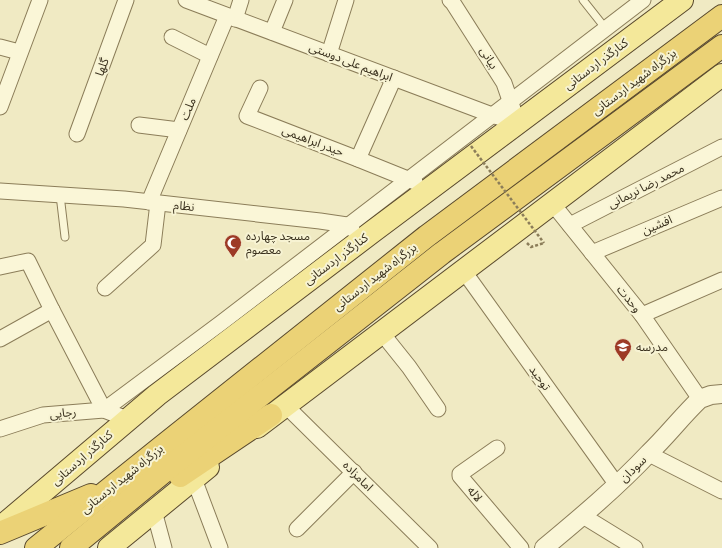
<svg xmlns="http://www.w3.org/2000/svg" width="722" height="548" font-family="'Crimson Pro','Noto Sans Arabic',serif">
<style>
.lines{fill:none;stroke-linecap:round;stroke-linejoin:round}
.service-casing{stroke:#8b7d59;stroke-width:9}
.minor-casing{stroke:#8b7d59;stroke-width:17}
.tertiary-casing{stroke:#8b7d59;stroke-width:20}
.primary-casing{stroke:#59492d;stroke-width:24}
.trunk-casing{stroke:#59492d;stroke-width:24}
.path{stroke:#8b7d59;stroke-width:2.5;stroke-dasharray:3 2;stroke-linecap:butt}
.service{stroke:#faf6d7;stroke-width:7}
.minor{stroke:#faf6d7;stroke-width:15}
.tertiary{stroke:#faf6d7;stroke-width:18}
.primary{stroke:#f4e89a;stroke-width:22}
.trunk{stroke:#ebd276;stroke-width:22}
.path-bridge{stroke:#8b7d59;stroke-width:2.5;stroke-dasharray:3 2;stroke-linecap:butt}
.labels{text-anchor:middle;stroke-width:4;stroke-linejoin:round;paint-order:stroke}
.street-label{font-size:12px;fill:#3a311e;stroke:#f7f3d3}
.poi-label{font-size:12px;fill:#3a311e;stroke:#f7f3d3;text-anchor:start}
</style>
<rect width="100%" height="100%" fill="#f0eac3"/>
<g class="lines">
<g class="service-casing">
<g id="service">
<path d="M583,0L606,29"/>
<path d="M60,195L65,237"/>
</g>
</g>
<g class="minor-casing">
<g id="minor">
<path d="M186,0L492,115L517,123"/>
<path d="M450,0L453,3L504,83L513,109"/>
<path d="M235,19L241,0"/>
<path d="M272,32L285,0"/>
<path d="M172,37L210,56"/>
<path d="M0,47L19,52"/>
<path d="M329,54L346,0"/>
<path d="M260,88L247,116L358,159L415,182"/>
<path d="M0,107L40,0"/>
<path d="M139,125L179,130"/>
<path d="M77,134L126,0"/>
<path d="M358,159L394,78"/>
<path d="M0,191L124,199L320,221L347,225L352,229"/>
<path d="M149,202L227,16"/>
<path d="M552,203L642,315L700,399"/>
<path d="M570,225L722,147"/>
<path d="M592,253L722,198"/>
<path d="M0,267L28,261L52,310L104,410L221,323L643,0"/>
<path d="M463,270L617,485"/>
<path d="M105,288L153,245L158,203"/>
<path d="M642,315L722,280"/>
<path d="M381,332L409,367L438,409"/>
<path d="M0,339L52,310"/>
<path d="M285,405L430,548"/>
<path d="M0,429L43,415L104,410L127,419"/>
<path d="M497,448L460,474V476L521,548"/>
<path d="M649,454L722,491"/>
<path d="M194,479L220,548"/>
<path d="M154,511L164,548"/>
<path d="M583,516L635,548"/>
<path d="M297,529L354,472"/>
</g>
</g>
<g class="tertiary-casing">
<path id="tertiary" d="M544,548C580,518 617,487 649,453C667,436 682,416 700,399L711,395L722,394"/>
</g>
<g class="primary-casing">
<g id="primary">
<path d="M257,427L722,75"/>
<path d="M0,528L157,395L372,232L682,0"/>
<path d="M109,548L208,467"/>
</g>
</g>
<g class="trunk-casing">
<g id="trunk">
<path d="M180,476L271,415"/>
<path d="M0,533L91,495"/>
<path d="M36,548L159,449L427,236L722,16"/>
<path d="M71,548L172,465L442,253L722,46"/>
</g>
</g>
<path class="path" d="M527,243L531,247L544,243"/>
<use href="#service" class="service"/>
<use href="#minor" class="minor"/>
<use href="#tertiary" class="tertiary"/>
<use href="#primary" class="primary"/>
<use href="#trunk" class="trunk"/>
<path class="path-bridge" d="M471,146L544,243"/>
</g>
<defs>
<g id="mosque-pin" transform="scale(0.9)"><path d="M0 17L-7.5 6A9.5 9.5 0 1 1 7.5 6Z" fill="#9d3a26" stroke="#f7f3d3"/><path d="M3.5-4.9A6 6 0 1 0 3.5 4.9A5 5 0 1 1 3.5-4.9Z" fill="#fff"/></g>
<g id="school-pin" transform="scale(0.9)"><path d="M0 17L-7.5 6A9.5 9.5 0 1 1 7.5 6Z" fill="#9d3a26" stroke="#f7f3d3"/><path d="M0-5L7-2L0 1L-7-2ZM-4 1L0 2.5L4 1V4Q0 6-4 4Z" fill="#fff"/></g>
</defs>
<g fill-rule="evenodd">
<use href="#mosque-pin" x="233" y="243"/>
<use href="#school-pin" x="623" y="347"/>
</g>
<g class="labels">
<g class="street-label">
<text transform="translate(489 58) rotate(59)" y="4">بیانی</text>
<text transform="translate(351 62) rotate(21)" y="4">ابراهیم علی دوستی</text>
<text transform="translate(596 64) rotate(-37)" y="4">کنارگذر اردستانی</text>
<text transform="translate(102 67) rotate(-70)" y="4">گلها</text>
<text transform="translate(634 82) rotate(-37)" y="4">بزرگراه شهید اردستانی</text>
<text transform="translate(188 109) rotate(-67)" y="4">ملت</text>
<text transform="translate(313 141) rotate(21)" y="4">حیدر ابراهیمی</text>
<text transform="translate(646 186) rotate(-27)" y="4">محمد رضا نریمانی</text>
<text transform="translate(184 206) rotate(6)" y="4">نظام</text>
<text transform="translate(657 225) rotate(-23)" y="4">افشین</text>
<text transform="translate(336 259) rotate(-37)" y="4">کنارگذر اردستانی</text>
<text transform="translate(375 277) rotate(-38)" y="4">بزرگراه شهید اردستانی</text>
<text transform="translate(629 299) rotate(51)" y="4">وحدت</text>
<text transform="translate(540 378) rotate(54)" y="4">توحید</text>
<text transform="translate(63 413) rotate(-5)" y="4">رجایی</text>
<text transform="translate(82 458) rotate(-41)" y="4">کنارگذر اردستانی</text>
<text transform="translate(633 469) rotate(-44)" y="4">سودان</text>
<text transform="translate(358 476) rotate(45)" y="4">امامزاده</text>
<text transform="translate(122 479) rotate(-39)" y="4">بزرگراه شهید اردستانی</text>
<text transform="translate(475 494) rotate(50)" y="4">لاله</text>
</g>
<g class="poi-label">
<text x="246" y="240">مسجد چهارده<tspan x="246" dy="14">معصوم</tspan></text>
<text x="636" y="351">مدرسه</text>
</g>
</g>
</svg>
